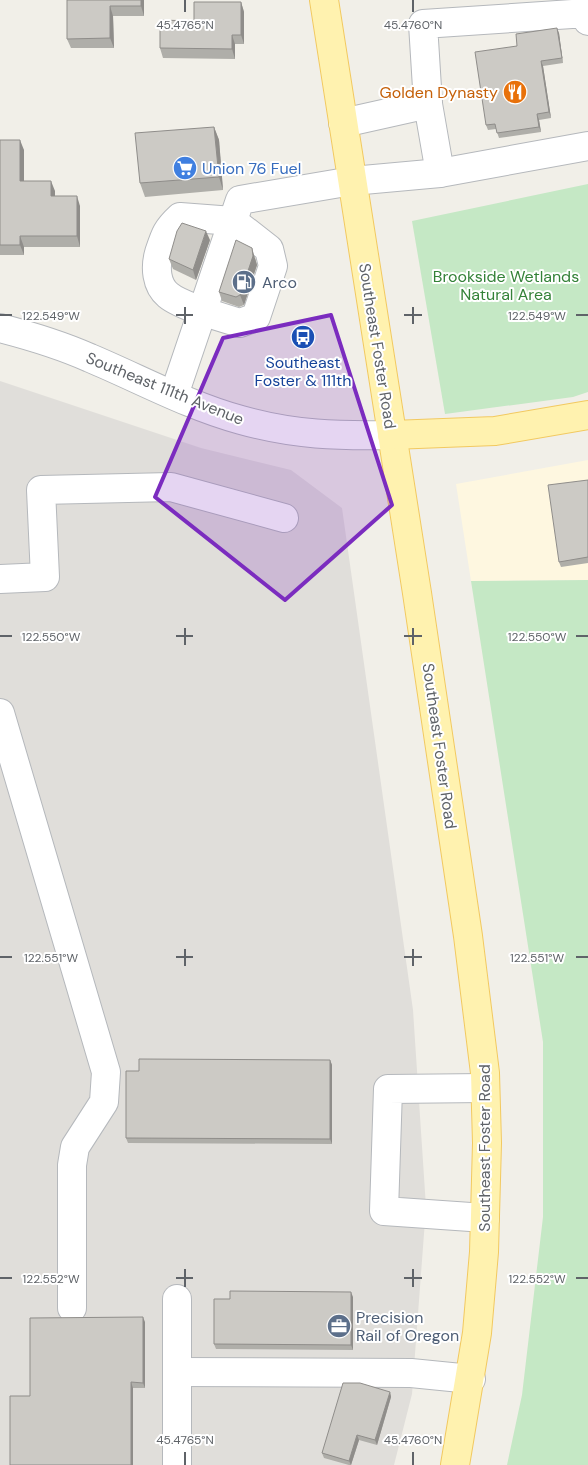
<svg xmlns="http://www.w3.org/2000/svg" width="588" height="1465" font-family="'DM Sans',sans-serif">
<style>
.commercial{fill:#fef7e0}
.industrial{fill:#e0deda}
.green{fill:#c5e8c5}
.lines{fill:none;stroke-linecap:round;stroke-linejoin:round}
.minor-casing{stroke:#b5b8bc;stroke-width:30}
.major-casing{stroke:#f2c960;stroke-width:30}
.minor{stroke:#fff;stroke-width:28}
.major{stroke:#fff2af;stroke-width:28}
.wall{fill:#afaea9}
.shaded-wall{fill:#8f8d8a}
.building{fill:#cccac5;stroke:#8f8d8a}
.marked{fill:#7b2cbf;fill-opacity:0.2;stroke:#7b2cbf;stroke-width:4;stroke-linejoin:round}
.ticks{fill:none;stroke:#5f6368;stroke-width:2}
.labels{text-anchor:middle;stroke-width:4;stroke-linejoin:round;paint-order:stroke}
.food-label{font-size:16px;fill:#c56008;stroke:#fff;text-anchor:end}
.shop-label{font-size:16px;fill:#366cbe;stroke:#fff;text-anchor:start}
.park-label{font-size:16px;fill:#348238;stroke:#fff}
.service-label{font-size:16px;fill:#4e5e75;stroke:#fff;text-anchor:start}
.street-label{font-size:16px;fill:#5f6368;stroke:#fff}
.transit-label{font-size:16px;fill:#164399;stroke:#fff}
.ticks-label{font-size:12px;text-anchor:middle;fill:#5f6368;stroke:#fff;stroke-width:4;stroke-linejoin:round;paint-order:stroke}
</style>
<rect width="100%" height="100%" fill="#f1efe8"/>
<path class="commercial" d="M588,460V580L471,581L456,484Z"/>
<path class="industrial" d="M0,381L201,448L291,470L342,508L413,1010L426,1207L412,1394L394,1465H0Z"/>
<g class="green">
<path d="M588,184V392L573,397L445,414L412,221Z"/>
<path d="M588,580V1465H507L522,1395L543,1217V1042L471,581Z"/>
</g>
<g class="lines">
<g class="minor-casing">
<g id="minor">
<path d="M428,104L440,173"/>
<path d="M343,123L428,104L423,24L587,13L588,21"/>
<path d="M180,217L233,221L269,249L273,266L256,317L240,323C223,318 181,306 168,295C156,285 155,267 159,253C165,235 166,230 180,217Z"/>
<path d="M0,328C31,336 61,345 90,358C140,379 189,406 241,420C294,435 338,436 392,435"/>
<path d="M174,395L240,200L352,181L440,173L588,146"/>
<path d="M0,579L45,577L41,490L171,487L284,518"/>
<path d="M0,713L106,1072L104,1102L75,1147L72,1165V1308"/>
<path d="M485,1218L384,1211L388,1089L485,1088"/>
<path d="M177,1372L411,1373L471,1379"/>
<path d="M177,1465V1299"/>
</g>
</g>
<g class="major-casing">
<g id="major">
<path d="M324,0L417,593L468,936L485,1073L487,1143L484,1252L477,1333L455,1465"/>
<path d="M392,435L495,431L588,415"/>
</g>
</g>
<use href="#minor" class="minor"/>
<use href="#major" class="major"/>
</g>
<g class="wall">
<path d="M67,0H144V16H113L114,48H71L67,39Z"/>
<path d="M241,2L244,12V44H235V59L163,58L160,48L194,21Z"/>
<path d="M559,33L563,63L543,66L551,118L539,120L541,132L499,138L496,129L488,130L486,125L517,46Z"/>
<path d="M214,127L219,140L223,190L145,197L140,183Z"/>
<path d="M0,140L24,150V181L55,191V196L80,206V247H24V255H0Z"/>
<path d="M210,240L196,280L173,269L169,259Z"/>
<path d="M255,258L257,265L244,305L239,307L222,301L219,292Z"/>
<path d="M588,480V563L561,567L559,562Z"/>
<path d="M330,1060L332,1065V1144L128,1143L126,1138L139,1071Z"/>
<path d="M353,1297V1350L216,1349L214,1344Z"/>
<path d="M145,1322V1388H133V1465H10L30,1396Z"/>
<path d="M390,1392L391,1397L377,1445L359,1440L351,1465H349L324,1458L322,1453Z"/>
</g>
<g class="shaded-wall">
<path d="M141,0H144V16L141,6Z"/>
<path d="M241,2L244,12V44L241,35Z"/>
<path d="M110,6L113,16L114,48L110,38Z"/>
<path d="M557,28L559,33L563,63L562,58Z"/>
<path d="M232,35L235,44V59L232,49Z"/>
<path d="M541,61L543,66L551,118L549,112Z"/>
<path d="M537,114L539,120L541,132L539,127Z"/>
<path d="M214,127L219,140L223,190L219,177Z"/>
<path d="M20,140L24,150V191L20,181Z"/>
<path d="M51,181L55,191V206L51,196Z"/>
<path d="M77,196L80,206V247L77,236Z"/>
<path d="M206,231L210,240L196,280L193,270Z"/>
<path d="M20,236L24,247V255L20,245Z"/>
<path d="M252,248L257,265L244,305L240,295Z"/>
<path d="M330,1060L332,1065V1144L330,1139Z"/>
<path d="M351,1292L353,1297V1350L351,1345Z"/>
<path d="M143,1317L145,1322V1388L143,1383Z"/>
<path d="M131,1382L133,1388V1465H131Z"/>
<path d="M390,1392L391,1397L377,1445L375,1440Z"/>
<path d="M357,1435L359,1440L351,1465L349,1461Z"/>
</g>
<g class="building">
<path d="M67,0H141V6H110V38L67,39Z"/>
<path d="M194,2H241V35H232V49L160,48V20L194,21Z"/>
<path d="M557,28L562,58L541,61L549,112L537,114L539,127L497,133L495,124L486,125L475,52L517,46L516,34Z"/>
<path d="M214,127L219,177L140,183L135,133Z"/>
<path d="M0,140H20V181H51V196H77V236H20V245H0Z"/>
<path d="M182,223L206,231L193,270L169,259L177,231Z"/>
<path d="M236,240L252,248L253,256L240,295L236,297L219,292Z"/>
<path d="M588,480V557L559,562L548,485Z"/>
<path d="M139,1059L330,1060V1139L126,1138V1071H139Z"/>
<path d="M230,1291L351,1292V1345L214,1344V1299H230Z"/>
<path d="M143,1317V1383L131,1382V1465H10V1396H30V1318Z"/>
<path d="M343,1383H360L390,1392L375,1440L357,1435L349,1461L322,1453Z"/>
</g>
<path class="marked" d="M331,315L392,505L285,600L155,497L223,338Z"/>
<path class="ticks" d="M185,0V12M413,0V12M185,307V324M413,307V324M0,315H12M176,315H193M404,315H422M576,315H588M185,628V645M413,628V645M0,636H12M176,636H193M404,636H422M576,636H588M185,949V966M413,949V966M0,957H12M176,957H193M404,957H422M576,957H588M185,1269V1287M413,1269V1287M0,1278H12M176,1278H193M404,1278H422M576,1278H588M185,1452V1465M413,1452V1465"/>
<defs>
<g id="restaurant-disc" transform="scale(1.25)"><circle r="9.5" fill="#e8710a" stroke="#fff"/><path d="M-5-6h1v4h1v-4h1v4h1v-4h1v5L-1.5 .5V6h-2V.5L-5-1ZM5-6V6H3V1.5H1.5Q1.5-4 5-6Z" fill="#fff"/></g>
<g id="supermarket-disc" transform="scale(1.25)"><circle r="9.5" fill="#3f7fe0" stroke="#fff"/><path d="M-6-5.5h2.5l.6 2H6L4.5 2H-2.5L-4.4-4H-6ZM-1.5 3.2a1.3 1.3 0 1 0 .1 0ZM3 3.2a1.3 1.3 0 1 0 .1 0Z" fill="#fff"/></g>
<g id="fuel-disc" transform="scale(1.25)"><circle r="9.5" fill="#5c6f8a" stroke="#fff"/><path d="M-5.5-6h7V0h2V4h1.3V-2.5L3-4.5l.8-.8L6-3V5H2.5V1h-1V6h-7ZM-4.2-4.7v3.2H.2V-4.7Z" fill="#fff"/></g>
<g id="bus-disc" transform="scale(1.25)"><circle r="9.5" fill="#1a4fb4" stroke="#fff"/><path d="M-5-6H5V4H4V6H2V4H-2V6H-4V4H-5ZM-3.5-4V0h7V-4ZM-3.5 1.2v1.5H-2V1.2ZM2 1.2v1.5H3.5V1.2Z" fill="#fff"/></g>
<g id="office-disc" transform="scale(1.25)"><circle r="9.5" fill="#5c6f8a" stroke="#fff"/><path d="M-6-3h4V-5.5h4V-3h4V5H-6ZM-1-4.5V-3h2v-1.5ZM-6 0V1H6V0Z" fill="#fff"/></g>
</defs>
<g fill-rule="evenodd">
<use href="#restaurant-disc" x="515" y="92"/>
<use href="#supermarket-disc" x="185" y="168"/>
<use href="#fuel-disc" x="244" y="282"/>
<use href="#bus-disc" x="303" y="337"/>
<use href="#office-disc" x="339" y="1326"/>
</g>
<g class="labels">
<g class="food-label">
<text x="498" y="98">Golden Dynasty</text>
</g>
<g class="shop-label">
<text x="202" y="174">Union 76 Fuel</text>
</g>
<g class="park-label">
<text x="506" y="282">Brookside Wetlands<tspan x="506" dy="18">Natural Area</tspan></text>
</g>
<g class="service-label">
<text x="262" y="288">Arco</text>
<text x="356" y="1323">Precision<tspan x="356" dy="18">Rail of Oregon</tspan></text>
</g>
<g class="street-label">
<text transform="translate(378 346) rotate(81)" y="6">Southeast Foster Road</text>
<text transform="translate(165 388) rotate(22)" y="6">Southeast 111th Avenue</text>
<text transform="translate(440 746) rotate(82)" y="6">Southeast Foster Road</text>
<text transform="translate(484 1148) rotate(-90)" y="6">Southeast Foster Road</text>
</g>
<g class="transit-label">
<text x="303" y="368">Southeast<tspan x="303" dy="18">Foster &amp; 111th</tspan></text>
</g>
</g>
<g class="ticks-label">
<text x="185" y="29">45.4765°N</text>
<text x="413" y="29">45.4760°N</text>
<text x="537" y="320">122.549°W</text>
<text x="51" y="320">122.549°W</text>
<text x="537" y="641">122.550°W</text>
<text x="51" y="641">122.550°W</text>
<text x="51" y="962">122.551°W</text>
<text x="537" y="962">122.551°W</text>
<text x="537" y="1283">122.552°W</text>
<text x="51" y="1283">122.552°W</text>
<text x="185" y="1444">45.4765°N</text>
<text x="413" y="1444">45.4760°N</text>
</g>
</svg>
